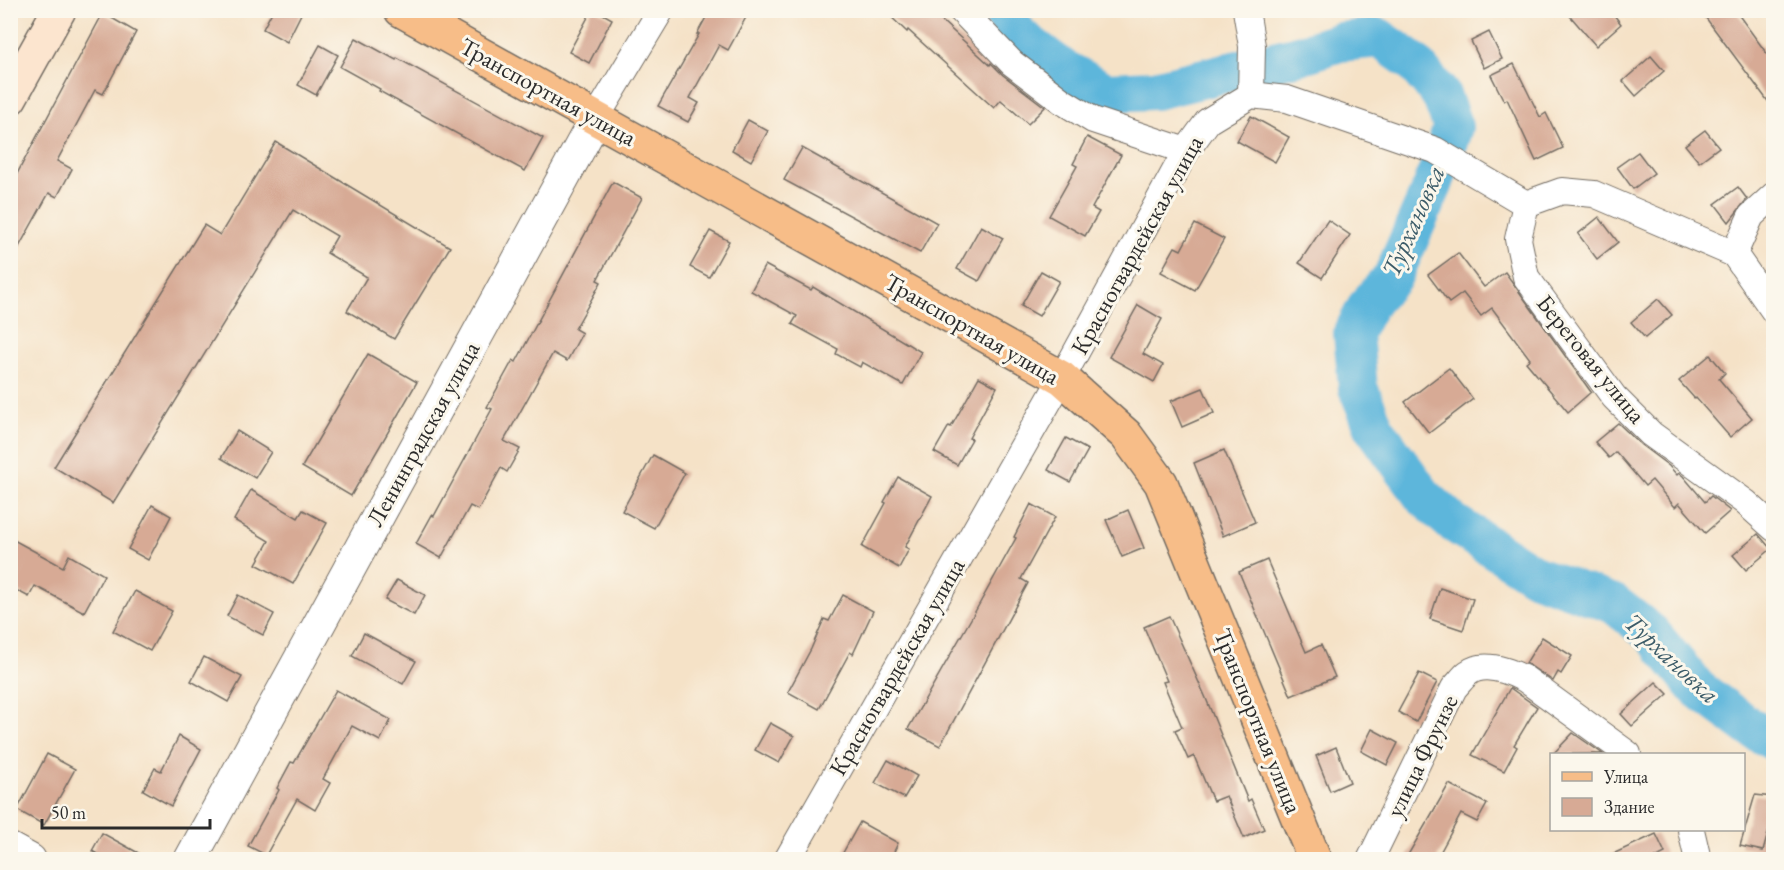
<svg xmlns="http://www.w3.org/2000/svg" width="1784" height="870" font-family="'EB Garamond',serif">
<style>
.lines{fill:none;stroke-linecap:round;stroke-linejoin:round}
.river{stroke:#5db6db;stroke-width:40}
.building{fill:#d7aa95}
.minor-casing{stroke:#726b62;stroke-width:28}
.tertiary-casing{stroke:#726b62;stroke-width:34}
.secondary-casing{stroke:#726b62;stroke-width:36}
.primary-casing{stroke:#726b62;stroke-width:36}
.minor{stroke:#fff;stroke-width:26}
.tertiary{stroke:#fff;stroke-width:32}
.secondary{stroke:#fce5cf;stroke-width:33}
.primary{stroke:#f7bd88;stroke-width:33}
.labels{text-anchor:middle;stroke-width:6;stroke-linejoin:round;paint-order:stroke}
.street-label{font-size:24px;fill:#2b2b2b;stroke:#fbf7ec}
.water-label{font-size:26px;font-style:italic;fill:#3c5c69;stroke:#fbf7ec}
</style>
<rect width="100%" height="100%" fill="#fbf7ec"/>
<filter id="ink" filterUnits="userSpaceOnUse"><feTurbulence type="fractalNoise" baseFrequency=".0167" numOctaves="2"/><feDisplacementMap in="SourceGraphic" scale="12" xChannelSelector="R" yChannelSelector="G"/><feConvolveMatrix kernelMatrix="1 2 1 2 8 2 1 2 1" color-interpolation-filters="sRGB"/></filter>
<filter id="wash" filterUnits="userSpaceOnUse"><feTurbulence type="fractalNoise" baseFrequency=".008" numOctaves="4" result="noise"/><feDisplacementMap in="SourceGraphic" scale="24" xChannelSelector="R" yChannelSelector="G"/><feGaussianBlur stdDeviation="1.35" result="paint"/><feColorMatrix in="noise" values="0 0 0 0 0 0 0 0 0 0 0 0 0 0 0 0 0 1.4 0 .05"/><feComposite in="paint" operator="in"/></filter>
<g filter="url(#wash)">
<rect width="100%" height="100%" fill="#f5e2c7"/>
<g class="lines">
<path class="river" d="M1001,10L1020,37L1063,69L1106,92L1155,90L1303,54L1340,42L1379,38L1413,62L1441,95L1453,127L1433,185L1392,278L1369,303L1353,333L1358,388L1375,429L1423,496L1452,522L1536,576L1614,604L1651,633L1698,689L1751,728L1774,741"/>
</g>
<g id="blocks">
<g class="building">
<path d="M273,10H303L287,42L263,29Z"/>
<path d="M592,10H596L612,19L589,63L569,52Z"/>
<path d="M710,10H750L728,50L719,45L690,98L699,103L688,122L658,106L699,34H697Z"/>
<path d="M884,10H930L990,65L991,63L1003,75L1045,107L1028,124L1001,100L994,108L908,30L907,32Z"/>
<path d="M1565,10H1610L1621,24L1596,46Z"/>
<path d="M1700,10H1735L1773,62V108Z"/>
<path d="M103,13L136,32L103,94L95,90L57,161L72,169L57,197L49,193L10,263V187Z"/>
<path d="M1489,32L1502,59L1484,68L1471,41Z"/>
<path d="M356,38L396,60L397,58L543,138L525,171L379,91L380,89L340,67Z"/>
<path d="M320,45L338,55L316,95L298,85Z"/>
<path d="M1651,56L1664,71L1636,96L1623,81Z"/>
<path d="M1514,64L1540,117L1546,113L1563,148L1536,161L1507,99L1504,101L1491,75Z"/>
<path d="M1251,116L1289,137L1275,162L1237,141Z"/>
<path d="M748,120L768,131L751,161L732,150Z"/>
<path d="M1705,130L1719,147L1699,162L1685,145Z"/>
<path d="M1087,137L1121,155L1092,208L1099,212L1085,236L1049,216L1077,166L1073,164Z"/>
<path d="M276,142L450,247L394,339L347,311L367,277L327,253L337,236L293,210L113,503L54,467L204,225L220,235Z"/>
<path d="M802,148L937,223L920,253L784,180Z"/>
<path d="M1638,152L1654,173L1633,189L1617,167Z"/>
<path d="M613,182L642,198L597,280L601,282L575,329L582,333L567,361L553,353L504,441L520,449L507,472L501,468L478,510L470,506L441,558L416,544L432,515L434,516L492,409L487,407L513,360L516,362Z"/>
<path d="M1738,187L1747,199L1729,222L1715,204Z"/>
<path d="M1599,217L1618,242L1597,259L1578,234Z"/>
<path d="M1328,220L1350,235L1322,278L1299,263Z"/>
<path d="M1195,224L1224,239L1195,290L1161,272L1175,247L1181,250Z"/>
<path d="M981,226L1003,238L979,281L957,269Z"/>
<path d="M710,231L729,241L709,277L690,267Z"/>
<path d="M1458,253L1484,287L1505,272L1591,392L1568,412L1526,362L1530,359L1492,308L1481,316L1463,293L1449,303L1428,275Z"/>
<path d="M765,265L811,290L813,287L921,352L903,385L862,362L860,367L836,354L838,349L792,324L797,316L751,291Z"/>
<path d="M1041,271L1059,281L1039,316L1021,306Z"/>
<path d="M1658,299L1672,315L1645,338L1631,322Z"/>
<path d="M1138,305L1162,319L1143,354L1163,365L1154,382L1109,357Z"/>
<path d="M368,354L417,382L351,496L302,467Z"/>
<path d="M1710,355L1725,373L1719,379L1752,418L1730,437L1696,398L1695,399L1679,381Z"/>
<path d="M1449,368L1473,399L1429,433L1405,402Z"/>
<path d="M979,377L997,387L969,438L972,439L957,465L934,452L949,426L951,427Z"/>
<path d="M1203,388L1214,413L1182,427L1171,401Z"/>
<path d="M1618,423L1641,445L1669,466L1677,475L1679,473L1683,476L1705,502L1711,496L1730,511L1705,533L1679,503L1675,507L1652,480L1645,486L1616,452L1609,458L1595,442Z"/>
<path d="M237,431L271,452L255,478L221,458Z"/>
<path d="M1066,438L1088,450L1070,482L1048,470Z"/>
<path d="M1224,450L1255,522L1223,536L1194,463Z"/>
<path d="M653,455L685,473L654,528L622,511Z"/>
<path d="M898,477L932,496L905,547L909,549L899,568L862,547L886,503L884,502Z"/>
<path d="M251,490L298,518L303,510L327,523L293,584L256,564L269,541L234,520Z"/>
<path d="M1031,504L1055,517L1021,579L1028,583L940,746L908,729L976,610L1016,538L1014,537Z"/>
<path d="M152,505L171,516L148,560L128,549Z"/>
<path d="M1128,510L1144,548L1122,557L1106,520Z"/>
<path d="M1758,534L1771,549L1746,570L1733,555Z"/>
<path d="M10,538L63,567L69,555L104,575L84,612L35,586L29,597L10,587Z"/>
<path d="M1267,560L1306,652L1321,645L1335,677L1291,696L1239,572Z"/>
<path d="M397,580L425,595L414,615L385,600Z"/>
<path d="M1440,588L1473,599L1463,630L1430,619Z"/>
<path d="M135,591L172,611L150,651L113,631Z"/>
<path d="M238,595L274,614L263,635L227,616Z"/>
<path d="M843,595L873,611L853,654L850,652L819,709L788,692L811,649L824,619L829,621Z"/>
<path d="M1169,616L1205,696L1248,801L1251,799L1264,829L1244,838L1226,796L1213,801L1194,756L1188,759L1175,730L1182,727L1163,682L1167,681L1144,627Z"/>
<path d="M364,633L416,661L403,684L352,656Z"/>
<path d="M1542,637L1572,656L1561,674L1558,672L1553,681L1526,663Z"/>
<path d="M204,657L242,677L228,702L191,681Z"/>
<path d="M1419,673L1437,682L1416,722L1398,712Z"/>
<path d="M1656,682L1668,694L1632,726L1621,714Z"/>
<path d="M1510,688L1537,707L1514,745L1517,747L1504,771L1472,755Z"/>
<path d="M336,690L391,720L380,741L352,726L323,779L330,783L315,810L297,799L266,855L248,846L279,790L277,788L291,762L294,763Z"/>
<path d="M770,723L794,736L779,763L755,750Z"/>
<path d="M1372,729L1398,743L1387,765L1361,751Z"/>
<path d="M1573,733L1603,754H1553Z"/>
<path d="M179,736L201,749L171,806L143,790L155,768L161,771Z"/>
<path d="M1336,747L1350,782L1330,791L1316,756Z"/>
<path d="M47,754L75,769L44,825L17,810Z"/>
<path d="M888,760L917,776L904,798L875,783Z"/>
<path d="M1449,784L1487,804L1477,822L1461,814L1436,860H1405Z"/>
<path d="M1755,795L1773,797V816L1763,851L1740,846Z"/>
<path d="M860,822L898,843L890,860H839Z"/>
<path d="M102,833L151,860H108L92,851Z"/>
<path d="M1656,834L1665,853L1651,860H1600Z"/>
</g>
</g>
</g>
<g filter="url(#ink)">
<use href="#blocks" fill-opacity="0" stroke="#726b62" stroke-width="1.5"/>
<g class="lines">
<g class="minor-casing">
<g id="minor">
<path d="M961,10L1012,63L1062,101L1093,120L1186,151"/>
<path d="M1246,10L1252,46L1251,95"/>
<path d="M596,118L661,10"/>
<path d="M1526,204L1518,239L1526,277L1614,397L1651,434L1745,502L1774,528"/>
<path d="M1526,204L1562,191L1594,194L1734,254"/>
<path d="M1734,254L1751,216L1774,195"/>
<path d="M1734,254L1774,311"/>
<path d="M1691,830L1698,860"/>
<path d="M787,860L1062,378L1186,151L1208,121L1251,95L1287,99L1435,150L1526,204"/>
<path d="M1370,860L1454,688C1459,683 1463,677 1468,673C1484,661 1509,671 1525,679L1628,754"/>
</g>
</g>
<g class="tertiary-casing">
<g id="tertiary">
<path d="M10,849L30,860"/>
<path d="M190,860L596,118"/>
</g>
</g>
<g class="secondary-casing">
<path id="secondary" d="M10,98L59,10"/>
</g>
<g class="primary-casing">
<path id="primary" d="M401,10L1062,378L1126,435L1161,483L1315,860"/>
</g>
<use href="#minor" class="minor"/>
<use href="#tertiary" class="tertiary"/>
<use href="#secondary" class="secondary"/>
<use href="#primary" class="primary"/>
</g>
</g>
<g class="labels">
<g class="street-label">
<text transform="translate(548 92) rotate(29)" y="8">Транспортная улица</text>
<text transform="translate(1137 245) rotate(-61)" y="8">Красногвардейская улица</text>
<text transform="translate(972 329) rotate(30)" y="8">Транспортная улица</text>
<text transform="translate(1591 359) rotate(51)" y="8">Береговая улица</text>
<text transform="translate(423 434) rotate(-61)" y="8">Ленинградская улица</text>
<text transform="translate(897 667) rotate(-60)" y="8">Красногвардейская улица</text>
<text transform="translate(1258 721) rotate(68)" y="8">Транспортная улица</text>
<text transform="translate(1422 756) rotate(-64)" y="8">улица Фрунзе</text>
</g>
<g class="water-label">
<text transform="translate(1413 221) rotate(-66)" y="9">Турхановка</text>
<text transform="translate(1672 658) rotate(43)" y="9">Турхановка</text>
</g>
</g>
<rect width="1784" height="870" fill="none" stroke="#fbf7ec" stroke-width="36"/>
<rect x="1550" y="753" width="195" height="78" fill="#fbf7ec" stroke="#a8a59f" stroke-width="1.5"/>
<rect x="1562" y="772" width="30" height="9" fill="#f7bd88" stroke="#a8a59f" stroke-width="1.5"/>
<text x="1604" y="783" font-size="18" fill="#2b2b2b">Улица</text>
<rect x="1562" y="798" width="30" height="18" fill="#d7aa95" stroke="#a8a59f" stroke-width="1.5"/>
<text x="1604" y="813" font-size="18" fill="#2b2b2b">Здание</text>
<path d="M42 819v9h168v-9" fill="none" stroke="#2b2b2b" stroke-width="3"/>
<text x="51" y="819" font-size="18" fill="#2b2b2b" stroke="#fbf7ec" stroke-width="4.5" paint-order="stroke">50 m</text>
</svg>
